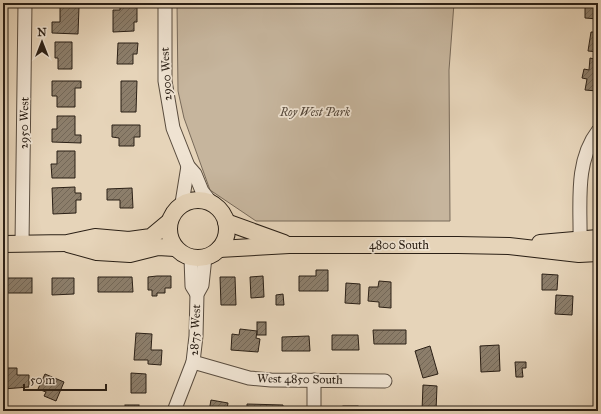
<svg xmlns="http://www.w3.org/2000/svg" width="601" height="414" font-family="'IM FELL Great Primer',serif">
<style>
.green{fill:#c6b59d;stroke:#786a5a}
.building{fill:url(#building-hatch);stroke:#2b2016}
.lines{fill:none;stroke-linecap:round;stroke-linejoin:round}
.minor-casing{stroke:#5a4d3f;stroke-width:15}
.major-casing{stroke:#2b2016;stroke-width:18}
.minor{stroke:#efe3d2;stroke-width:13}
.major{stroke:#e6d4b9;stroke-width:16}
.labels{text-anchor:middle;stroke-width:3.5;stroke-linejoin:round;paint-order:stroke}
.street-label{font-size:12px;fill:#2b2016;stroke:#efe3d2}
.park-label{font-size:12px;font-style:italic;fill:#524538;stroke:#efe3d2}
</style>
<defs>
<pattern id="building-hatch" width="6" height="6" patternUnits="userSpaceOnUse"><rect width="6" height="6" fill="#8c7e6b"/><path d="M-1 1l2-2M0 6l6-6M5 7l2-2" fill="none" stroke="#736757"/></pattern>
</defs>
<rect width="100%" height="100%" fill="#e6d4b9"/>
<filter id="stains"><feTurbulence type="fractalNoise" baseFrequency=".005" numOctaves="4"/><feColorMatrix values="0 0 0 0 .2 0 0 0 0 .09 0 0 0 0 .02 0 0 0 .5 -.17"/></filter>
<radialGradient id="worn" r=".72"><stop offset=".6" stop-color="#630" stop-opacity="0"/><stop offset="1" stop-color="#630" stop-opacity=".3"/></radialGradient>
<path class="green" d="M177,3H454L449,70L450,221H256L210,190L184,118L178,91Z"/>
<g class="building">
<path d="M120,3H137V22H134V31L113,32V10H120Z"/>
<path d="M585,3H598V19L585,18Z"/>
<path d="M60,6L79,7L78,34L52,33V22H60Z"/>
<path d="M591,32H598V52L588,51Z"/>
<path d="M55,42H72V69H58V58H55Z"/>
<path d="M118,43H138L137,54H133V64H117Z"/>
<path d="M590,58L598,60L597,91L585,90L587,79L582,78L584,69L589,70Z"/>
<path d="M52,81H81V88H75V107H57V96H52Z"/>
<path d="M121,81H137L136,112H121Z"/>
<path d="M57,116H75V135H81V143L52,142V129H57Z"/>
<path d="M112,125H140V137H134V146H119V138L112,137Z"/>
<path d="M57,151H75V178H52L51,164H57Z"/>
<path d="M75,187V193H81V200H76V213L53,214L52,188Z"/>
<path d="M132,188L133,208H120V200H107V189Z"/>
<path d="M316,270H328V291H299V276H316Z"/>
<path d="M542,274L558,275L557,290H542Z"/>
<path d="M157,276H171V288H165V293H157V296H152V290H148V277Z"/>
<path d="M263,276L264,297L251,298L250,277Z"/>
<path d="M98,277H132L133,292H98Z"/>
<path d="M220,277H235L236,305H221Z"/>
<rect x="3" y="278" width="29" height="15"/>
<path d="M52,278H74V294L52,295Z"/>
<path d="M379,281L391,282V308L379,307V302L368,301L369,287H378Z"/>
<path d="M346,283L360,284V304L345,303Z"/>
<path d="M283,294L284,305H276V295Z"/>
<path d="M556,295L573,296L572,315L555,314Z"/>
<rect x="257" y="322" width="9" height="13"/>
<path d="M240,329L257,331L256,338L260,339L258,352L231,350L232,334L239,335Z"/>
<path d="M373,330H406V344H374Z"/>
<path d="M136,333L152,334L151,350H162L161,365L148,364V360H134Z"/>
<path d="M332,335H358L359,350H332Z"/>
<path d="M309,336L310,351H282V337Z"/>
<path d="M499,345L500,371L481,372L480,346Z"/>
<path d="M430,346L438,374L423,378L415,351Z"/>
<path d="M515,362H526V368H522L523,377H516Z"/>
<path d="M3,368H17V375H29V387L3,389Z"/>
<path d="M131,373L146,374V393H131Z"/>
<path d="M45,374L64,382L56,401L44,396L46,392L38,389Z"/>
<path d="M423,385L437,386L436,411H422Z"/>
<path d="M211,400L228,403L227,409L223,408V411H209Z"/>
<path d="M247,404L283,405V411H247Z"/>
<rect x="125" y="405" width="14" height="6"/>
<rect x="343" y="406" width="15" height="5"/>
</g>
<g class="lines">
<g class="minor-casing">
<g id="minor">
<path d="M165,3V81L173,128L188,166L195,174L202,191L212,204"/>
<path d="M182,203L188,166"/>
<path d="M22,244L25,3"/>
<path d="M576,245L580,243C581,206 574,162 598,131"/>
<path d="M191,258L192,286L197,294"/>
<path d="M193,362L249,378L271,380L385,381"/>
<path d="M314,380V411"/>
<path d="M174,411L193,362L196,336L197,294L202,285L205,257"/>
</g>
</g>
<g class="major-casing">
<g id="major">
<circle cx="198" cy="229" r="29"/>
<path d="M226,222L284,243"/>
<path d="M540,243L598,238"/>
<path d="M3,244L67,243L95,237L129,240L151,237L169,222"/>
<path d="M68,244L97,252L130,254L158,247L175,248"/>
<path d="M219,249L289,245H458L509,246L579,254L598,253"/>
</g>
</g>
<use href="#minor" class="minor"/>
<use href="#major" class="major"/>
</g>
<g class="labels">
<g class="street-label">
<text transform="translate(166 74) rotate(-93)" y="4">2900 West</text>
<text transform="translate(24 123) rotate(-89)" y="4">2950 West</text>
<text x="399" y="249">4800 South</text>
<text transform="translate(195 330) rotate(-87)" y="4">2875 West</text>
<text transform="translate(300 379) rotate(1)" y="4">West 4850 South</text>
</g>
<g class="park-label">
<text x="315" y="116">Roy West Park</text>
</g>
</g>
<rect width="601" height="414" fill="none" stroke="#e6d4b9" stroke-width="16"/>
<rect x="4" y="4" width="593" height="406" fill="none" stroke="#2b2016" stroke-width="2"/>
<rect x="8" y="8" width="585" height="398" fill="none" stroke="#2b2016"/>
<g transform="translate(42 42)" stroke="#efe3d2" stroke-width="3" paint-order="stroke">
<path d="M0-3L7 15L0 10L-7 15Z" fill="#2b2016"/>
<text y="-6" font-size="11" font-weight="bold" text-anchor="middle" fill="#2b2016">N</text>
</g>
<path d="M24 384v6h82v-6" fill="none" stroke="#2b2016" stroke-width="2"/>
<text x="30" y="384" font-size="12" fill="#2b2016" stroke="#efe3d2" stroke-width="3" paint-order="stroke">50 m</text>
<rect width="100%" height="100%" filter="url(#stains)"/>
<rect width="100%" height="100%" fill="url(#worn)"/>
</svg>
